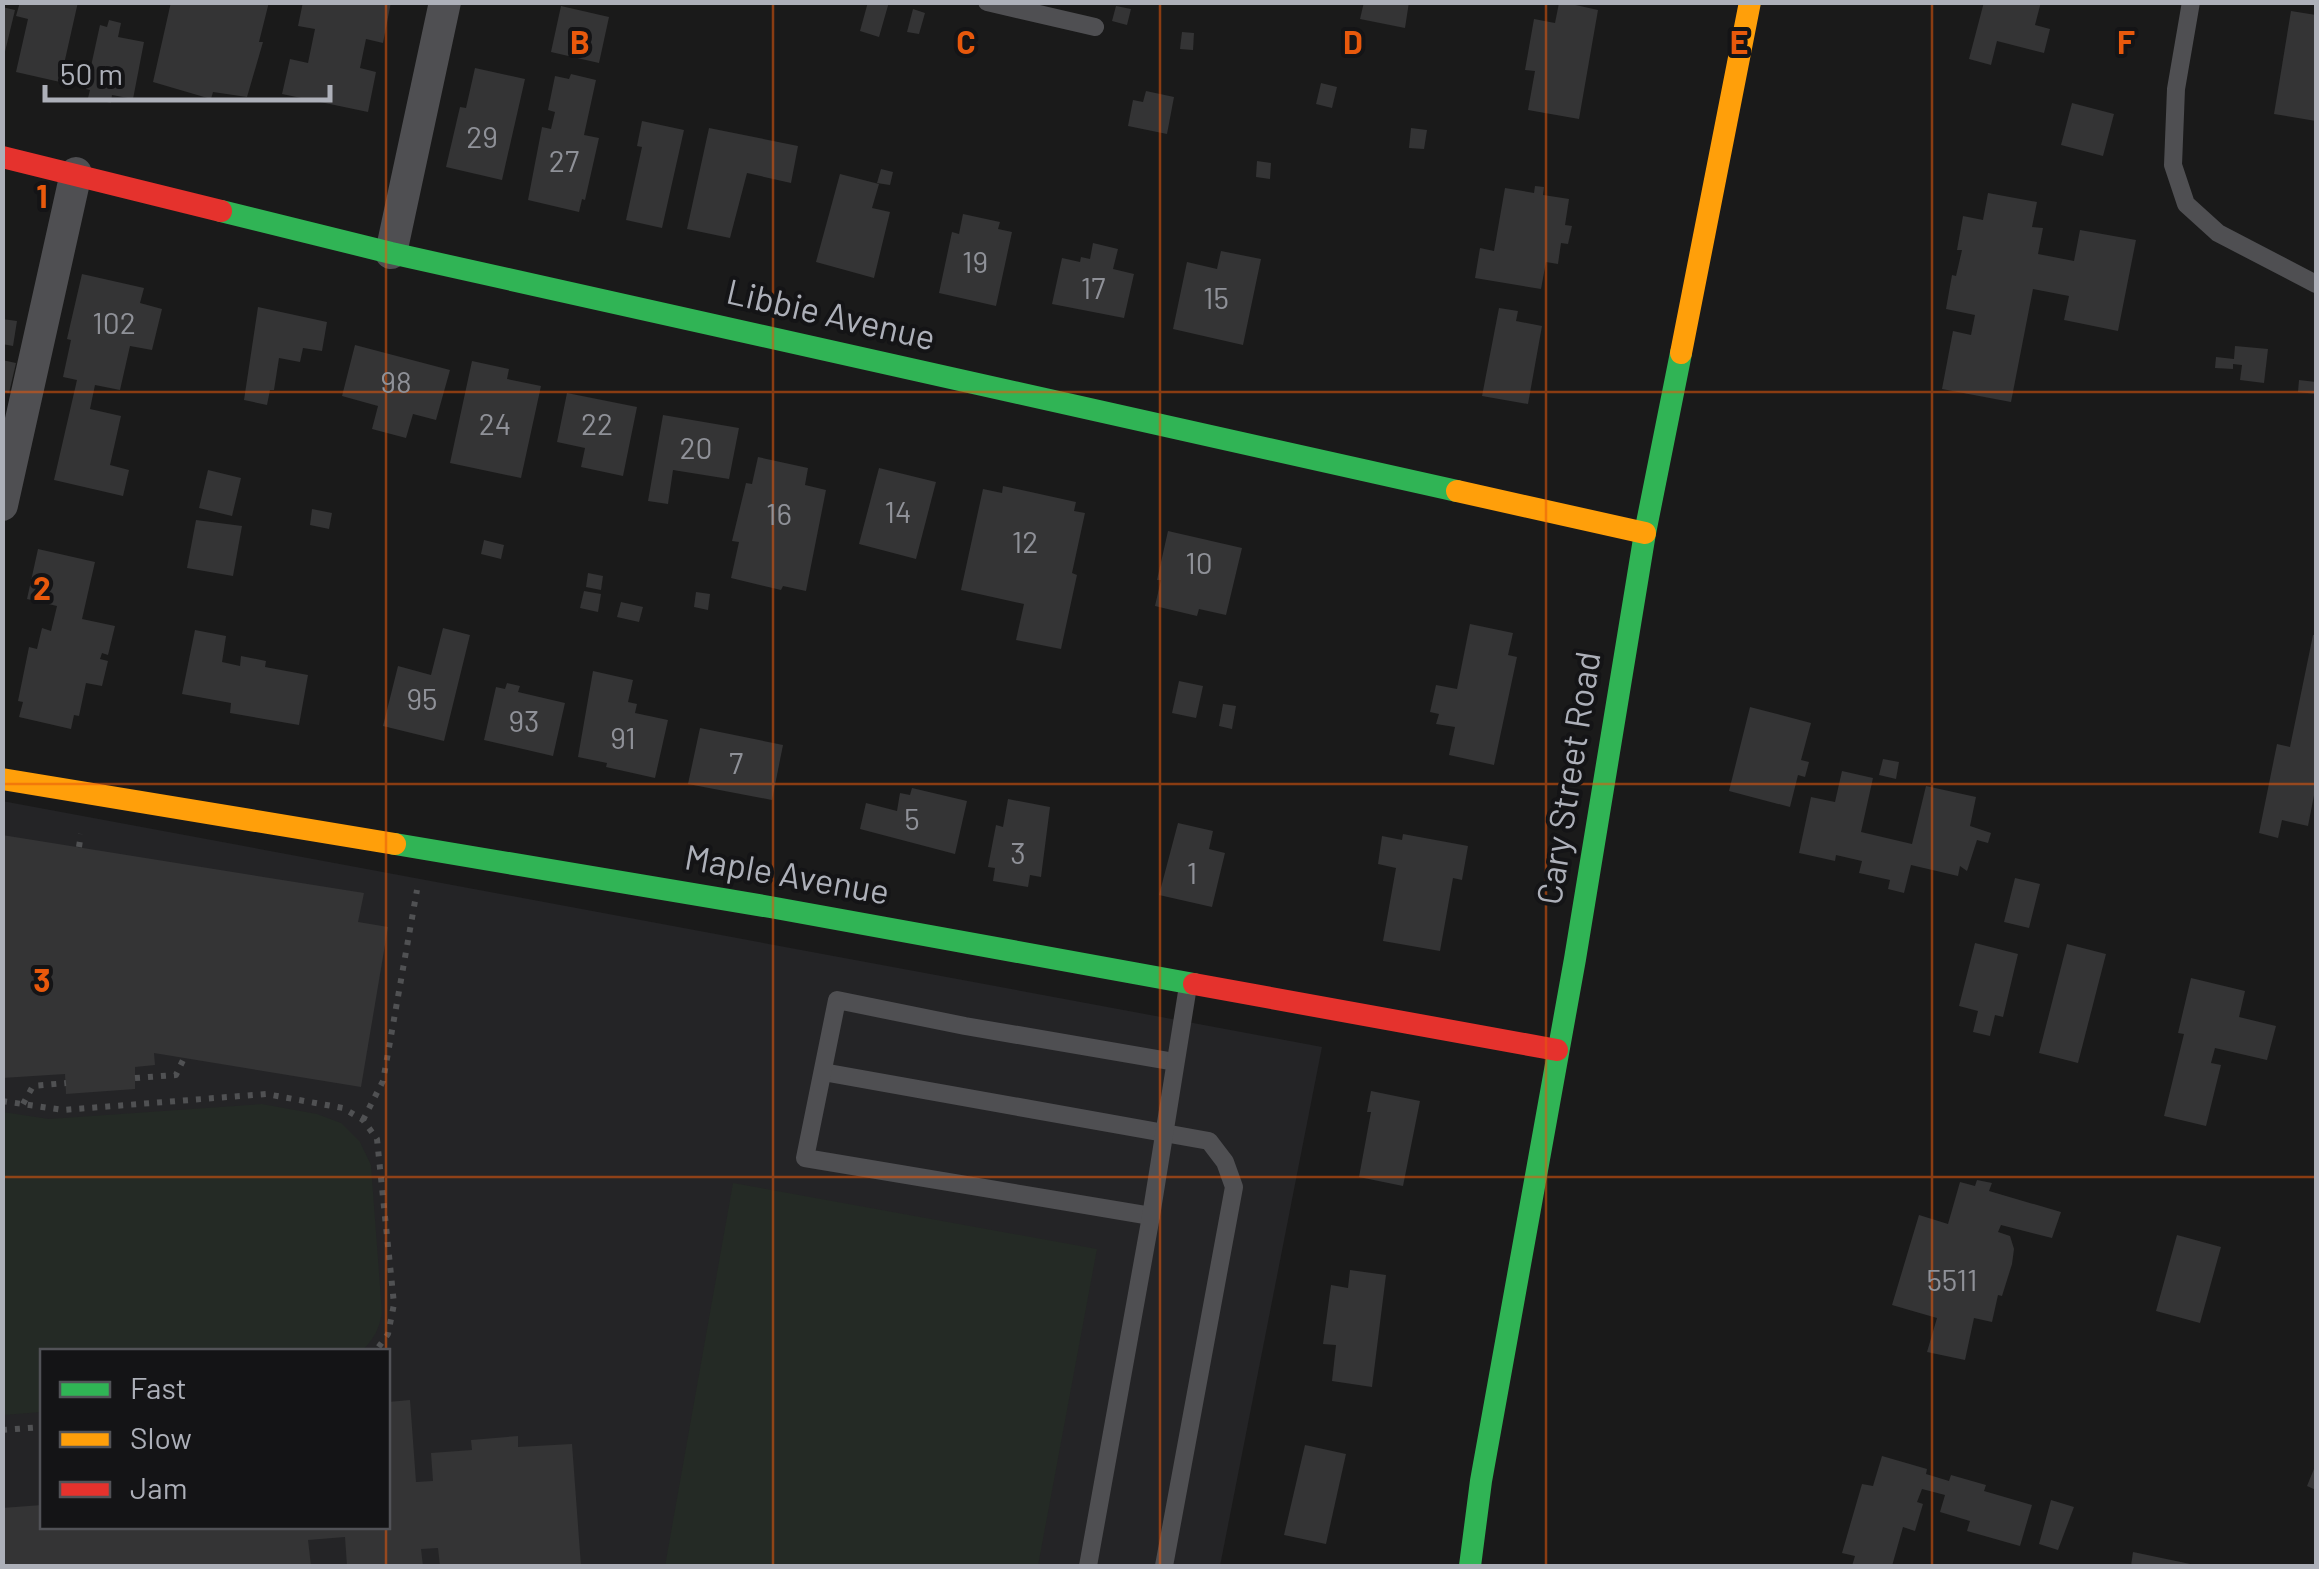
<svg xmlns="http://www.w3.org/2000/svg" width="2319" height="1569" font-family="Barlow,sans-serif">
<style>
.built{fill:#242426;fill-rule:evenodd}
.green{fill:#242a25}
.building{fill:#343435}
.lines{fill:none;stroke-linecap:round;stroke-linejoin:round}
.path{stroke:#505153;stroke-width:6;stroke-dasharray:5 8;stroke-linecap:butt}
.lane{stroke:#4f4f52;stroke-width:18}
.street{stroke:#4f4f52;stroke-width:32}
.fast{stroke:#30b455;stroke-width:22}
.slow{stroke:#ff9f0a;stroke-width:22}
.jam{stroke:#e5322d;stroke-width:22}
.grid{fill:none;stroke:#e8590c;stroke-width:2.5;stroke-opacity:0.55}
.labels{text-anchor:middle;stroke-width:8;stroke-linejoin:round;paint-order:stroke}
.number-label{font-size:30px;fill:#8f9198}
.street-label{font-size:35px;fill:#adb0b9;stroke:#141416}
.grid-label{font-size:32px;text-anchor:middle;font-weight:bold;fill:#e8590c;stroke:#141416;stroke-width:8;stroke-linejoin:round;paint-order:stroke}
</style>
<rect width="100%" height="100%" fill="#1a1a1a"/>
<path class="built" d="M2,801L1322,1047L1220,1566H3ZM42,1352H388V1526H42Z"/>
<g class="green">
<path d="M262,1104L317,1114L341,1123L360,1142L371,1165L382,1313C379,1330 373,1340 361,1352H42V1412L3,1415V1112L49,1119Z"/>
<path d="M733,1183L1097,1249L1038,1566H665Z"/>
</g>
<g class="building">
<path d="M20,2H78L60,82L16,72L28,19L16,16Z"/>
<path d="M171,2H269L259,42H263L247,97L213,92L211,99L153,82Z"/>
<path d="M303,2H391L383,43L366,39L360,68L376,72L368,112L282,94L290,59L308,63L315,29L298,26Z"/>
<path d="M868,2H889L879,37L860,31Z"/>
<path d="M1364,2H1409L1405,28L1360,19Z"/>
<path d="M1562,2L1598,10L1579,119L1528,110L1535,71L1525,70L1534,19L1555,23L1559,3Z"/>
<path d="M1984,2H2041L2035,25L2050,29L2044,53L1997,41L1991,65L1969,59Z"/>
<path d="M561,6L609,17L599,63L551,52Z"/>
<path d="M1116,6L1131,9L1127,25L1112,21Z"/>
<path d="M2,7L15,10L4,56L2,55Z"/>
<path d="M913,9L925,13L919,34L907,32Z"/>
<path d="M2291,11L2316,15V121L2274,114Z"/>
<path d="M109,20L121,23L118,37L144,42L133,99L112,95L111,103L88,98L90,90L86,89L100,25L107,27Z"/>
<path d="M1182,32L1194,33L1193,50L1180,49Z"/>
<path d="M475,68L525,79L502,180L446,167L460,107L466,108Z"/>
<path d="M571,74L596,80L584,135L599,138L585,200L582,199L579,212L528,200L542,127L551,129L555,112L548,110L555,76L569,79Z"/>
<path d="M1321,83L1337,87L1332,108L1316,104Z"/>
<path d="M1146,91L1174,97L1167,134L1128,126L1133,100L1143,102Z"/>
<path d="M2072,103L2114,114L2103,156L2061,145Z"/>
<path d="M642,121L684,130L662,228L626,220L642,147L637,146Z"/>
<path d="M709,128L798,146L791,183L747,173L730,238L687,229Z"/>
<path d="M1411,128L1427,130L1424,149L1409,148Z"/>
<path d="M1257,161L1271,163L1270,179L1256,177Z"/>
<path d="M881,169L893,172L890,185L877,183Z"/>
<path d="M840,174L879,184L872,208L890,212L874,278L816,262Z"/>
<path d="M1535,186L1544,187L1543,195L1569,199L1565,225L1572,226L1568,244L1561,243L1558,264L1546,262L1541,289L1475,278L1480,248L1494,251L1505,188L1534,193Z"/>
<path d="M1988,193L2037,202L2032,227L2043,228L2038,254L2074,261L2080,230L2136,240L2118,331L2064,320L2069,296L2033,289L2011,402L1942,389L1953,331L1971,335L1975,315L1946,309L1952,275L1956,276L1962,250H1957L1963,216L1983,220Z"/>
<path d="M963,214L1000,222L998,229L1012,232L996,306L939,293L952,232L959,234Z"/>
<path d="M1093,243L1118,249L1113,269L1134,274L1124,318L1052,304L1062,258L1080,262L1081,257L1090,259Z"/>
<path d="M1221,251L1261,259L1243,345L1173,329L1187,262L1217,269Z"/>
<path d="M82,274L144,288L140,303L162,309L152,350L130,346L120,390L95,385L90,409L121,416L110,465L129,470L123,496L54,480L77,380L63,377L71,340L67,339Z"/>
<path d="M258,307L327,322L322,351L303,348L300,362L279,358L274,390H270L267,405L244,400Z"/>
<path d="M1499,308L1518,311L1516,321L1542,326L1528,404L1482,396Z"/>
<path d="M2,319L17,321L13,346L2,344Z"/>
<path d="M355,345L450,370L436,420L413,414L406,438L372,429L378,406L342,396Z"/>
<path d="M2235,346L2268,349L2264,383L2240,380L2242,365L2233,364V369L2215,368L2216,357L2234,359Z"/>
<path d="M2,360L16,363L9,393L2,391Z"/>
<path d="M472,361L509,369L507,379L541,386L521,478L450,463Z"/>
<path d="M2299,380L2316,382V394L2298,392Z"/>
<path d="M567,393L637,407L623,476L581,467L585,448L557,442Z"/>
<path d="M663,415L739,428L729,479L673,470L668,504L648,501Z"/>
<path d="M758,457L808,468L805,485L826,490L806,591L783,586L781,590L731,578L739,542L732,541L746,483L752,484Z"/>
<path d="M879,468L936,482L916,559L859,544Z"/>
<path d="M208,470L241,478L232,516L199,508Z"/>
<path d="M1003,486L1076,502L1074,511L1085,513L1072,573L1077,575L1061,649L1016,640L1024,604L961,590L983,489L1002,493Z"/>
<path d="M312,509L332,513L329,529L310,525Z"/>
<path d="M196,520L242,526L233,576L187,568Z"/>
<path d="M1168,531L1242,548L1226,615L1199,609L1197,616L1155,606L1161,580H1157Z"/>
<path d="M484,540L504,545L501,559L481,554Z"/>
<path d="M38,549L95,562L82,619L115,626L108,655L102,653L100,659L108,661L102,686L86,683L79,716L74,715L71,729L19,717L23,702L18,701L29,647L37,649L42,628L51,631L57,606L27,599Z"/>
<path d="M588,573L603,576L601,590L586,587Z"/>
<path d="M584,591L601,594L598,612L580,608Z"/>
<path d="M696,592L710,594L708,610L694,607Z"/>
<path d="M621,602L643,607L639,622L617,617Z"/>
<path d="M1470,624L1513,633L1508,655L1517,657L1494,765L1449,755L1455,727L1436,724L1439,714L1430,712L1436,685L1457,689Z"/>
<path d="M443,628L470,635L444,741L383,726L398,666L431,675Z"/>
<path d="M195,630L226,636L222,662L240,666L241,656L266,661L265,667L308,675L299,725L230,713L231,703L182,694Z"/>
<path d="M2313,635H2316V785L2308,826L2282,820L2278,838L2259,833L2277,744L2290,747Z"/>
<path d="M593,671L633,680L628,702L637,704L635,713L668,720L655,778L606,767L607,763L578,757Z"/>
<path d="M1179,681L1203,686L1196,718L1172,713Z"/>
<path d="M507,683L520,686L518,692L565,703L553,756L484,740L496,687L505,689Z"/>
<path d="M1223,704L1236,706L1232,729L1219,726Z"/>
<path d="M1750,707L1811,723L1801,760L1809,762L1805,777L1798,775L1790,807L1729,791Z"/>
<path d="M700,728L783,745L772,800L688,784Z"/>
<path d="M1883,759L1899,762L1896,779L1879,775Z"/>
<path d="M1842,771L1873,778L1861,832L1912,844L1926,786L1976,797L1970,826L1991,833L1988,843L1977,840L1967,871L1960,866L1958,876L1911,865L1904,893L1888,889L1890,880L1859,873L1862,861L1836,855L1835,861L1799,853L1811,797L1835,802Z"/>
<path d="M912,788L967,801L955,854L860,829L866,803L897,811L900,793L910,795Z"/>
<path d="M1008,799L1050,807L1041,877L1030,875L1028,887L993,881L995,868L988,867L996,825L1003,827Z"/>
<path d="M1178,823L1213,831L1209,849L1225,853L1212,907L1159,895Z"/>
<path d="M1403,834L1468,846L1462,880L1453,878L1440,951L1383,941L1396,868L1378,864L1382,836L1402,840Z"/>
<path d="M2,835L364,893L358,922L388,927L361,1087L154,1053L155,1065L135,1067V1089L66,1094L65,1074L2,1078Z"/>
<path d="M2015,878L2040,884L2029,928L2004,922Z"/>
<path d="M1975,943L2018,954L2003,1017L1995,1015L1990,1036L1973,1032L1978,1011L1959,1006Z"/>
<path d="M2067,944L2106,954L2078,1063L2039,1053Z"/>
<path d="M2191,978L2245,991L2239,1017L2276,1026L2267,1060L2215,1048L2211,1063L2221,1065L2206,1126L2164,1116L2184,1034L2178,1033Z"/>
<path d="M1371,1091L1420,1101L1403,1186L1359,1177L1371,1112H1367Z"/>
<path d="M1977,1180L1992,1183L1989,1191L2061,1212L2052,1238L2001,1225L1998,1232L2010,1236L2014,1249L2012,1264L2002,1296L1998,1295L1992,1322L1974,1318L1965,1360L1927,1352L1937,1318L1892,1305L1919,1215L1948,1224L1960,1182L1975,1186Z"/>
<path d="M2177,1235L2221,1247L2200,1323L2156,1311Z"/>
<path d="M1350,1270L1386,1275L1372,1387L1332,1381L1336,1345L1323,1344L1331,1285L1348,1288Z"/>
<path d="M410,1400L416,1482L433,1481L431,1453L472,1450L471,1440L518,1436V1447L572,1444L581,1566H440L438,1548L421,1549L423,1566H347L345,1537L308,1540L311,1566H2V1508L42,1505V1526H388V1402Z"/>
<path d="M1305,1445L1346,1454L1326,1544L1284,1535Z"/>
<path d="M1882,1456L1927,1469L1926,1474L1949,1481L1951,1475L1986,1485L1984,1491L2032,1505L2020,1546L1967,1531L1970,1521L1940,1512L1945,1495L1922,1489L1917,1502L1923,1504L1915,1531L1903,1527L1892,1566H1852L1855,1556L1842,1553L1862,1484L1873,1486Z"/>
<path d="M2316,1464V1490L2307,1486Z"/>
<path d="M2051,1500L2074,1507L2058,1550L2039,1544Z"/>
<path d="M2133,1552L2195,1565V1566H2131Z"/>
</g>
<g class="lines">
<g class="path">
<path d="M79,847L81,834"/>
<path d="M135,1078L176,1075L184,1058"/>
<path d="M2,1101L63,1110L266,1094L343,1108L363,1120L377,1139L394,1304L388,1334L375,1352"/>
<path d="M23,1104L33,1086L66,1083"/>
<path d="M363,1120L383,1081L417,890"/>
<path d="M2,1430L42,1427"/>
</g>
<g class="lane">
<path d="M987,2L1095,27"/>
<path d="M2191,2L2176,89L2173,165L2186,204L2218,233L2316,284"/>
<path d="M823,1072L1209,1141L1225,1162L1234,1187L1164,1566"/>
<path d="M1151,1216L805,1158L837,1000L965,1026L1175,1062"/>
<path d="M1088,1566L1151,1216L1188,986"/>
</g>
<g class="street">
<path d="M391,253L445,2"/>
<path d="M2,505L76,173"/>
</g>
<g class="fast">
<path d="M221,211L391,253L1457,491"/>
<path d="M395,844L770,907L1194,984"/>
<path d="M1470,1566L1481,1481L1575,959L1645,533L1681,353"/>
</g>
<g class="slow">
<path d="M1681,353L1750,2"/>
<path d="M1457,491L1645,533"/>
<path d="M2,779L395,844"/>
</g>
<g class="jam">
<path d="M2,157L221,211"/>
<path d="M1194,984L1557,1050"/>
</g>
</g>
<path class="grid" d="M386,2V1352M773,2V1566M1160,2V1566M1546,2V1566M1932,2V1566M2,392H2316M2,784H2316M2,1177H2316M386,1526V1566"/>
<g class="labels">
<g class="number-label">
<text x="482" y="148">29</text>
<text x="564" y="172">27</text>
<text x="975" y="273">19</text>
<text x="1093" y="299">17</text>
<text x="1216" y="309">15</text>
<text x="114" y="334">102</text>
<text x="396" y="393">98</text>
<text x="495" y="435">24</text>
<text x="597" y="435">22</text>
<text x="696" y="459">20</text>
<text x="898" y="523">14</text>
<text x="779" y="525">16</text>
<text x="1025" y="553">12</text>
<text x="1199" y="574">10</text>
<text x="422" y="710">95</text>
<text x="524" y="732">93</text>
<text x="623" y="749">91</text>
<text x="736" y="774">7</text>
<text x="912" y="830">5</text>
<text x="1018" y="864">3</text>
<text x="1192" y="884">1</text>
<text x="1952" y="1291">5511</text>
</g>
<g class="street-label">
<text transform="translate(831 315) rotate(13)" y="12">Libbie Avenue</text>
<text transform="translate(1569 778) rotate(-81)" y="12">Cary Street Road</text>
<text transform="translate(787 875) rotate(10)" y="12">Maple Avenue</text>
</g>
</g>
<g class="grid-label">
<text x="580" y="54">B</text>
<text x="966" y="54">C</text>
<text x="1353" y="54">D</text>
<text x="1739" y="54">E</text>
<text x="2126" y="54">F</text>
<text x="42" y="208">1</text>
<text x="42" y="600">2</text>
<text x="42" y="992">3</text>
</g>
<rect width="2319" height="1569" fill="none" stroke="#adb0b9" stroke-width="10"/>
<rect x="40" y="1349" width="350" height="180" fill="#141416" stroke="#515257" stroke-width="2.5"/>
<rect x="60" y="1382" width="50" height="15" fill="#30b455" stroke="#515257" stroke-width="2.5"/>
<text x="130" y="1399" font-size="30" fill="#adb0b9">Fast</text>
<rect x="60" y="1432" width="50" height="15" fill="#ff9f0a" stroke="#515257" stroke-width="2.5"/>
<text x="130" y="1449" font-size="30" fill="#adb0b9">Slow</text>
<rect x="60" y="1482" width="50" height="15" fill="#e5322d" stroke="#515257" stroke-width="2.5"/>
<text x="130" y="1499" font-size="30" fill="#adb0b9">Jam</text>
<path d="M45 85v15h285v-15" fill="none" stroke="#adb0b9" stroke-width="5"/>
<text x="60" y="85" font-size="30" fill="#adb0b9" stroke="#141416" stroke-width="8" paint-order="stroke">50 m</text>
</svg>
